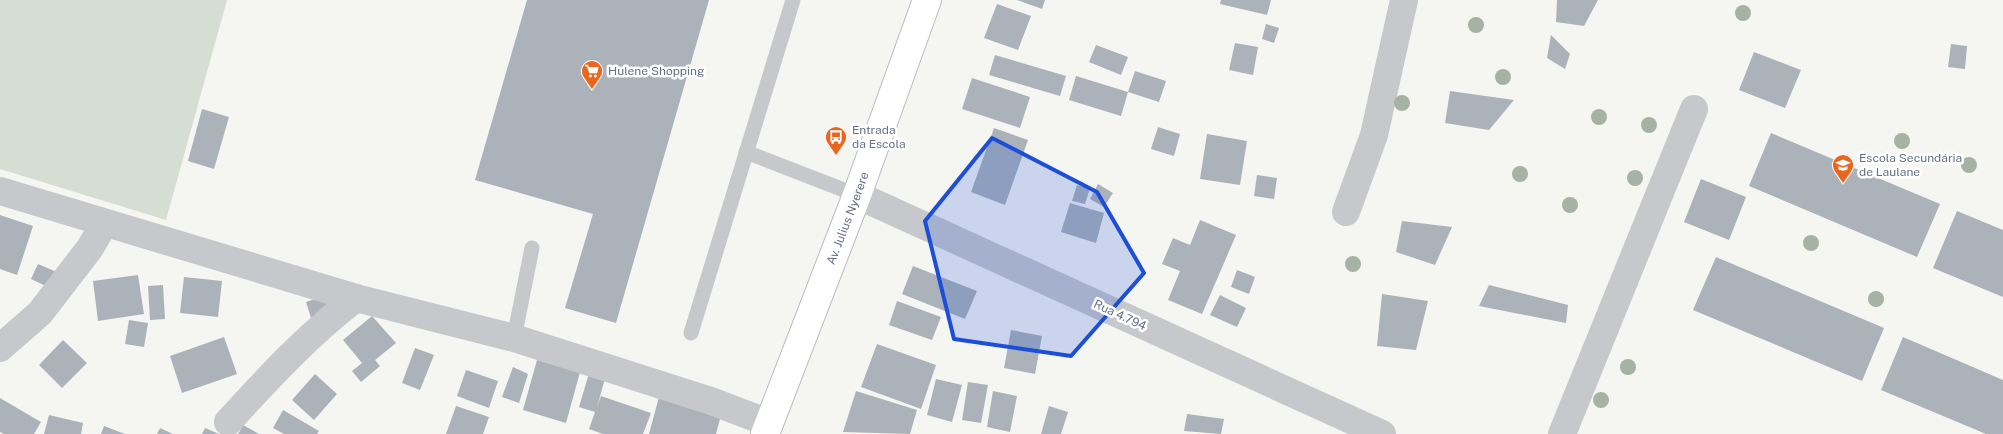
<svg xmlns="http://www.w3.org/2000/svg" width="2003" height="434" font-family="'Public Sans',sans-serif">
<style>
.green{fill:#d6ddd3}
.building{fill:#abb2b9}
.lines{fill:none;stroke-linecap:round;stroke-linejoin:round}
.secondary-casing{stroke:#b8bbc0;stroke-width:30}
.lane{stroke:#c6c8cc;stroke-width:15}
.street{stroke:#c6c8cc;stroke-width:28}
.secondary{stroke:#fff;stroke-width:28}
.tree{fill:#a6b2a3}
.marked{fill:#1d4ed8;fill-opacity:0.2;stroke:#1d4ed8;stroke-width:4;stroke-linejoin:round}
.labels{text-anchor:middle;stroke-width:5;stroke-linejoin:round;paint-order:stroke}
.poi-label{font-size:12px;fill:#647284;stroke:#fff;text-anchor:start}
.street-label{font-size:12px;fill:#647284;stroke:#fff}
</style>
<rect width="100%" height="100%" fill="#f5f6f2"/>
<path class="green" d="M0,0H227L166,220L0,169Z"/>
<g class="building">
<path d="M527,0H709L616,323L565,308L593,214L475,180Z"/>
<path d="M1017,0H1045L1042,9Z"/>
<path d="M1221,0H1271L1267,15L1220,4Z"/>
<path d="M1557,0H1598L1584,26L1556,22Z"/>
<path d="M997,4L1031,16L1018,50L984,38Z"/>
<path d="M1266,24L1279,28L1274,43L1262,39Z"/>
<path d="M1551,35L1570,54L1565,69L1547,58Z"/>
<path d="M1235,43L1258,47L1253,75L1229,70Z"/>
<path d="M1951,44L1967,46L1965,69L1948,67Z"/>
<path d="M1096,45L1128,57L1121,75L1089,62Z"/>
<path d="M1754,52L1801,70L1785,108L1739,90Z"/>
<path d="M995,55L1066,76L1060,96L989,75Z"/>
<path d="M1135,71L1166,81L1159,102L1128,92L1121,116L1069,100L1076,76L1128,92Z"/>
<path d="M972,78L1030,97L1020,128L962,109Z"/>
<path d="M1450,91L1514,100L1489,130L1445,123Z"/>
<path d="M202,109L229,117L214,169L188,161Z"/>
<path d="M1158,127L1180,134L1174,156L1151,149Z"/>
<path d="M994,128L1028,140L1005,205L971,192Z"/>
<path d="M1771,133L1940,204L1917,257L1749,186Z"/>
<path d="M1207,134L1247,141L1240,185L1200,179Z"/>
<path d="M1257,175L1277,178L1274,199L1254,196Z"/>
<path d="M1701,179L1746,197L1729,240L1684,222Z"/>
<path d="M1098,184L1113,193L1104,207L1090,199Z"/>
<path d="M1077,185L1090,188L1085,204L1072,201Z"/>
<path d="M1070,203L1104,213L1096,243L1061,232Z"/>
<path d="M1957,211L2003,230V297L1933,268Z"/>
<path d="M0,215L33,226L17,275L0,269Z"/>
<path d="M1200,220L1236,235L1202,314L1168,300L1180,271L1162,264L1173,238L1190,245Z"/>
<path d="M1402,221L1452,227L1435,265L1396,252Z"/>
<path d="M1716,257L1884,328L1862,381L1693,310Z"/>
<path d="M38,264L59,273L52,289L31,279Z"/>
<path d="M913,266L977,291L965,319L902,294Z"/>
<path d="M1237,270L1255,277L1249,294L1231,287Z"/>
<path d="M138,275L144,314L98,321L93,281Z"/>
<path d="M184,277L222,281L218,317L180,313Z"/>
<path d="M163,285L165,319L150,320L148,286Z"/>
<path d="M1489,285L1568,305L1566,323L1479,306Z"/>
<path d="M1382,294L1428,301L1416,350L1377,346Z"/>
<path d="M1220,295L1246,308L1237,327L1210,315Z"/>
<path d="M324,296L329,312L311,318L306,302Z"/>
<path d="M897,301L941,317L932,340L889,325Z"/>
<path d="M372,316L396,343L375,360L380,366L361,382L352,371L362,363L343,340Z"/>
<path d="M129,320L148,323L144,347L125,344Z"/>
<path d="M1011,330L1042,336L1035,374L1004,368Z"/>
<path d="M224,337L237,374L182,393L170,356Z"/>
<path d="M1903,337L2003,380V434H1986L1881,390Z"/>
<path d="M63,340L87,363L62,388L39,365Z"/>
<path d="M877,344L936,365L921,409L861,387Z"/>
<path d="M415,348L434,355L420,390L402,383Z"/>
<path d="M537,360L580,372L566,423L523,410Z"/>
<path d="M513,367L528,374L519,403L502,397Z"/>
<path d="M466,370L498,381L489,408L457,396Z"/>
<path d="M590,370L606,375L597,407L601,396L651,413L643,434H603L589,429L595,412L579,407Z"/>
<path d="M315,374L337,394L314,420L292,400Z"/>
<path d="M936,379L962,385L952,422L927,415Z"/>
<path d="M968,382L988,385L981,423L962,420Z"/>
<path d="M856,391L917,410L910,434L843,432Z"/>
<path d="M993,391L1017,396L1010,432L987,427Z"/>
<path d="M659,397L721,415L716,434H649Z"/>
<path d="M0,398L41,422L34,434H4L0,432Z"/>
<path d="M456,406L489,417L483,434H446Z"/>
<path d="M1049,406L1068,412L1061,434H1041Z"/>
<path d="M283,410L319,431L317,434H284L273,428Z"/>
<path d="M1187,414L1224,419L1221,434L1184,431Z"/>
<path d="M49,415L83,423L81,434H44Z"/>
<path d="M243,425L259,434H238Z"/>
<path d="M104,426L125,434H101Z"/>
<path d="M160,428L173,434H157Z"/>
<path d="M205,428L219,434H202Z"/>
</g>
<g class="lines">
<g class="secondary-casing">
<g id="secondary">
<path id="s1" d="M765,434L857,195L927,0"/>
</g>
</g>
<g class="lane">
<path d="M746,152L857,195"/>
<path d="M691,333L793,0"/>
<path d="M514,338L532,248"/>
</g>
<g class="street">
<path d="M0,191L356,298L514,338L711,401L769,423"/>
<path d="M857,195L1382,434"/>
<path d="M1346,212L1374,135L1404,0"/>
<path d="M0,348L40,313L90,248L104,224"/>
<path d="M228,422C268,378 309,334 356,298"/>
<path d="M1562,434L1694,109"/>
</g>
<use href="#secondary" class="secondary"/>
</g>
<g class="tree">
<circle cx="1743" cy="13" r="8"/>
<circle cx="1476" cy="25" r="8"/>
<circle cx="1503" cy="77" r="8"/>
<circle cx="1402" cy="103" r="8"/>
<circle cx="1599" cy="117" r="8"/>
<circle cx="1649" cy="125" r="8"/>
<circle cx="1902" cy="141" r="8"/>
<circle cx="1969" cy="165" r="8"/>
<circle cx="1520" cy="174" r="8"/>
<circle cx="1635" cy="178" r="8"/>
<circle cx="1570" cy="205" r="8"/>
<circle cx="1811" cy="243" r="8"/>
<circle cx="1353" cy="264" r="8"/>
<circle cx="1876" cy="299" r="8"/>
<circle cx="1628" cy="367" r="8"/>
<circle cx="1601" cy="400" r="8"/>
</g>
<path class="marked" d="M992,138L1097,192L1144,273L1071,356L954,339L925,221Z"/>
<defs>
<g id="supermarket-pin" transform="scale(1.125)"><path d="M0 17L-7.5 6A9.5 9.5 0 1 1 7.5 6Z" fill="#ea651e" stroke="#fff"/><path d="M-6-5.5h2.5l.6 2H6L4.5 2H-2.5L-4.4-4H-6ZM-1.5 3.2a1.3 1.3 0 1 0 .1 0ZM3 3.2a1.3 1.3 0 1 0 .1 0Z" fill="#fff"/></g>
<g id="bus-pin" transform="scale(1.125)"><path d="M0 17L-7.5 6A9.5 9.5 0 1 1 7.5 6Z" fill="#ea651e" stroke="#fff"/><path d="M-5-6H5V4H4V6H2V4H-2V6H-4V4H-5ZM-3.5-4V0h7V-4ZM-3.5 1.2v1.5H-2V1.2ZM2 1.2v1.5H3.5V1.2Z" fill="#fff"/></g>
<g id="school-pin" transform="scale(1.125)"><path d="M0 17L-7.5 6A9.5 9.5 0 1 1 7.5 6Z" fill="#ea651e" stroke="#fff"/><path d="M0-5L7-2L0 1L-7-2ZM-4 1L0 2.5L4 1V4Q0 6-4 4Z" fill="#fff"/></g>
</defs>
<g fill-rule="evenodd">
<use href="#supermarket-pin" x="592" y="71"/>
<use href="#bus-pin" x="836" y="137"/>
<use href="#school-pin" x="1843" y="165"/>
</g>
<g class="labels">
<g class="poi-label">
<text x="608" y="75">Hulene Shopping</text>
<text x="852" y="134">Entrada<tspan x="852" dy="14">da Escola</tspan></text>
<text x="1859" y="162">Escola Secundária<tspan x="1859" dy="14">de Laulane</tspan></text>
</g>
<g class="street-label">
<text dy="4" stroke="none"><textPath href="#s1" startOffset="231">Av. Julius Nyerere</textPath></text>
<text transform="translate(1120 315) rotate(25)" y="4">Rua 4.794</text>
</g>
</g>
</svg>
